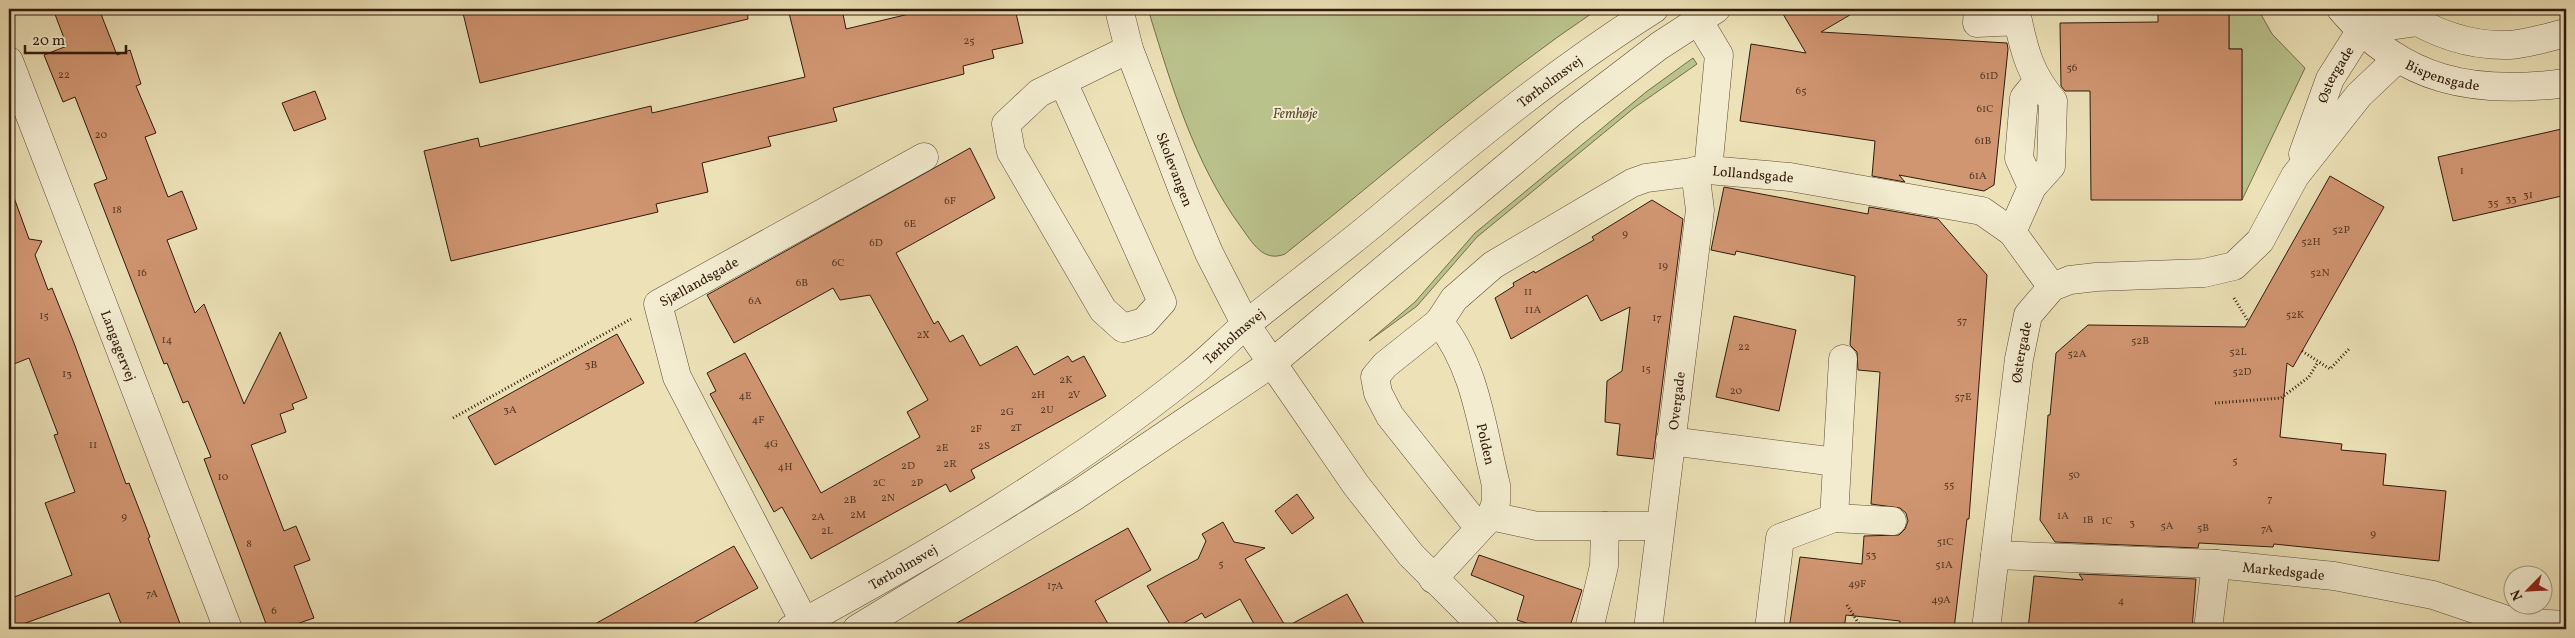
<svg xmlns="http://www.w3.org/2000/svg" width="2575" height="638" font-family="Vollkorn,serif">
<style>
.green{fill:#bac28c;stroke:#766e4c}
.building{fill:#d09571;stroke:#311a0c}
.lines{fill:none;stroke-linecap:round;stroke-linejoin:round}
.minor-casing{stroke:#604c37;stroke-width:29}
.path{stroke:#311a0c;stroke-width:3;stroke-dasharray:1 2.5;stroke-linecap:butt}
.minor{stroke:#f3ecd0;stroke-width:28}
.labels{text-anchor:middle;stroke-width:4;stroke-linejoin:round;paint-order:stroke}
.number-label{font-size:11px;fill:#593925}
.street-label{font-size:14px;fill:#311a0c;stroke:#f3ecd0}
.park-label{font-size:14px;font-style:italic;fill:#5a4c32;stroke:#f3ecd0}
</style>
<rect width="100%" height="100%" fill="#ece1b7"/>
<filter id="stains"><feTurbulence type="fractalNoise" baseFrequency=".004" numOctaves="4"/><feColorMatrix values="0 0 0 0 .2 0 0 0 0 .09 0 0 0 0 .02 0 0 0 .5 -.17"/></filter>
<radialGradient id="worn" r=".72"><stop offset=".6" stop-color="#630" stop-opacity="0"/><stop offset="1" stop-color="#630" stop-opacity=".3"/></radialGradient>
<g class="green">
<path d="M1148,9H1598C1488,83 1389,171 1285,254C1263,263 1252,242 1241,227C1194,163 1171,84 1148,9Z"/>
<path d="M2229,9H2258L2272,34L2305,68L2242,200V49H2229Z"/>
<path d="M1693,58L1697,64L1634,108L1477,237L1417,306L1369,341L1415,302L1475,233L1646,92Z"/>
</g>
<g class="building">
<path d="M53,9H99L117,55L130,50L141,84L136,86L156,133L145,137L168,197L182,191L197,229L167,240L195,313L204,304L244,404L280,332L307,398L292,404L294,409L280,414L286,432L251,445L284,531L296,526L310,560L294,566L314,618L282,629H268L204,459L211,457L188,401L183,403L167,363L164,364L94,184L107,179L75,97L63,102L44,55L67,46Z"/>
<path d="M462,9H747L748,19L480,83Z"/>
<path d="M788,9H842L846,29L930,9H1015L1023,43L992,50L994,58L963,66L964,74L833,108L837,121L768,137L771,146L702,163L708,192L656,204L658,212L451,261L424,151L478,138L480,147L651,106L652,113L805,77Z"/>
<path d="M1780,9H1860L1821,32L2007,43L2008,49L1994,185L1984,191L1899,175L1905,182L1872,176L1875,141L1740,121L1751,44L1806,53Z"/>
<path d="M2158,9H2229V49H2242V200H2091L2090,91H2065L2061,86L2060,23L2158,22Z"/>
<path d="M315,91L326,119L294,131L282,103Z"/>
<path d="M2566,128V195L2453,221L2438,157Z"/>
<path d="M970,148L995,198L896,253L934,324L938,321L950,342L963,335L980,366L1017,346L1034,375L1068,356L1072,362L1084,356L1106,396L971,470L975,478L950,492L946,484L811,559L782,507L774,512L710,394L716,391L707,373L745,353L821,493L920,437L907,412L928,400L870,295L840,300L833,288L734,343L707,295Z"/>
<path d="M2330,176L2384,207L2293,367L2287,363L2280,437L2342,444L2341,450L2386,454L2383,485L2446,491L2439,561L2274,544L2273,547L2199,543L2198,548L2055,542L2040,520L2048,415H2050L2056,353L2088,325L2245,327Z"/>
<path d="M1724,187L1868,214L1869,207L1938,219L1987,275L1969,519H1967L1954,629H1899L1900,621L1846,615L1844,629H1789L1800,557L1862,564L1864,536L1899,535L1905,529L1908,521L1906,513L1900,508L1871,504L1880,372L1858,370L1857,352L1850,345L1855,276L1736,251L1735,255L1711,250Z"/>
<path d="M12,192L29,239L42,241L35,255L48,290L52,288L74,343L126,484L129,483L150,537L148,538L182,629H123L109,593L9,629V599L72,575L45,503L75,492L54,435L58,434L29,358L9,366V193Z"/>
<path d="M1652,200L1683,219L1653,459L1617,455L1620,424L1605,422L1607,381L1622,371L1630,307L1601,321L1587,295L1511,339L1495,298L1514,286L1513,283L1534,271L1535,273L1594,240L1592,237Z"/>
<path d="M1734,316L1796,330L1779,411L1716,397Z"/>
<path d="M617,334L644,383L495,465L468,417Z"/>
<path d="M1297,494L1314,518L1292,534L1275,511Z"/>
<path d="M1223,522L1234,542L1265,548L1245,559L1286,627L1347,594L1367,629H1257L1240,599L1205,618L1202,613L1173,629L1147,586L1198,559L1206,541L1202,534Z"/>
<path d="M1128,528L1151,570L1095,601L1111,629H946Z"/>
<path d="M734,546L758,588L683,629H586Z"/>
<path d="M1479,555L1582,590L1569,629H1545L1517,620L1524,596L1471,575Z"/>
<path d="M2079,574L2196,579L2192,629H2028L2034,576L2083,580Z"/>
</g>
<g class="lines">
<g class="minor-casing">
<g id="minor">
<path id="s1" d="M1119,9L1129,49L1185,196L1209,253L1246,325L1356,485L1411,555L1485,629"/>
<path d="M1978,9L1977,23L2018,21C2025,54 2031,75 2053,101L2051,166L2032,187L2012,232"/>
<path id="s2" d="M2341,9C2403,82 2474,95 2566,83"/>
<path d="M2403,13C2435,34 2471,46 2509,45C2528,44 2548,37 2566,33"/>
<path d="M1698,20L1719,55L1708,170"/>
<path id="s3" d="M9,61L228,629"/>
<path d="M1063,82L1162,302L1144,322L1123,328L1103,310L1011,152L1006,124L1039,93L1129,49"/>
<path id="s4" d="M2303,154L2330,79L2361,30L2418,22"/>
<path d="M2032,187L2019,158L2024,98L2037,82"/>
<path d="M1439,322L1385,365L1375,377L1378,393L1390,416L1479,528"/>
<path d="M1670,441L1836,462"/>
<path d="M1491,516L1537,526H1605L1604,566L1589,629"/>
<path d="M1834,518L1843,359"/>
<path d="M1605,526H1660"/>
<path id="s5" d="M1995,555L2216,564L2334,576L2433,595L2513,622L2566,625"/>
<path id="s6" d="M1433,579L1491,516L1496,502V485C1482,429 1476,367 1439,322L1454,299L1493,265L1632,183L1646,178L1708,170L1790,177L1982,211L2012,232L2052,287"/>
<path id="s7" d="M791,629C929,555 1065,474 1188,376C1209,360 1227,340 1248,323C1294,286 1341,251 1386,213C1472,140 1559,69 1654,9"/>
<path id="s8" d="M808,629L677,377L658,304L924,157"/>
<path d="M857,629L1075,496L1272,363L1570,114L1659,46L1716,9"/>
<path id="s9" d="M1648,629L1700,210L1695,171"/>
<path d="M1769,629L1780,538L1834,518L1892,521"/>
<path id="s10" d="M1986,629L2019,359L2028,315L2052,287L2070,280L2096,277L2204,273L2234,266L2260,241L2295,176L2359,95L2397,59"/>
<path d="M2208,629L2216,564"/>
</g>
</g>
<g class="path">
<path d="M2234,298L2248,321"/>
<path d="M2302,351L2330,369L2350,348"/>
<path d="M2215,403L2281,398L2309,377L2318,362"/>
<path d="M453,418L631,319"/>
<path d="M1847,605L1862,629H1865"/>
</g>
<use href="#minor" class="minor"/>
</g>
<g class="labels">
<g class="number-label">
<text x="969" y="44">25</text>
<text x="2072" y="71">56</text>
<text x="64" y="78">22</text>
<text x="1989" y="79">61D</text>
<text x="1801" y="94">65</text>
<text x="1985" y="112">61C</text>
<text x="101" y="138">20</text>
<text x="1983" y="144">61B</text>
<text x="2462" y="174">1</text>
<text x="1978" y="179">61A</text>
<text x="2528" y="198">31</text>
<text x="2511" y="202">33</text>
<text x="950" y="204">6F</text>
<text x="2493" y="206">35</text>
<text x="117" y="213">18</text>
<text x="910" y="227">6E</text>
<text x="2341" y="233">52P</text>
<text x="1625" y="237">9</text>
<text x="2311" y="245">52H</text>
<text x="876" y="246">6D</text>
<text x="838" y="266">6C</text>
<text x="1663" y="269">19</text>
<text x="142" y="276">16</text>
<text x="2320" y="276">52N</text>
<text x="802" y="286">6B</text>
<text x="1528" y="295">11</text>
<text x="755" y="304">6A</text>
<text x="1533" y="313">11A</text>
<text x="2295" y="318">52K</text>
<text x="44" y="319">15</text>
<text x="1657" y="321">17</text>
<text x="1962" y="324">57</text>
<text x="923" y="338">2X</text>
<text x="167" y="343">14</text>
<text x="2140" y="344">52B</text>
<text x="1744" y="350">22</text>
<text x="2238" y="355">52L</text>
<text x="2077" y="357">52A</text>
<text x="591" y="368">3B</text>
<text x="1646" y="372">15</text>
<text x="2242" y="375">52D</text>
<text x="67" y="377">13</text>
<text x="1066" y="383">2K</text>
<text x="1736" y="394">20</text>
<text x="1038" y="398">2H</text>
<text x="1074" y="398">2V</text>
<text x="745" y="399">4E</text>
<text x="1963" y="400">57E</text>
<text x="510" y="413">3A</text>
<text x="1047" y="413">2U</text>
<text x="1007" y="415">2G</text>
<text x="758" y="423">4F</text>
<text x="1016" y="431">2T</text>
<text x="976" y="432">2F</text>
<text x="771" y="447">4G</text>
<text x="93" y="448">11</text>
<text x="984" y="449">2S</text>
<text x="942" y="451">2E</text>
<text x="2235" y="464">5</text>
<text x="950" y="467">2R</text>
<text x="908" y="469">2D</text>
<text x="785" y="470">4H</text>
<text x="2074" y="478">50</text>
<text x="223" y="480">10</text>
<text x="879" y="486">2C</text>
<text x="917" y="486">2P</text>
<text x="1949" y="488">55</text>
<text x="888" y="501">2N</text>
<text x="2270" y="502">7</text>
<text x="850" y="503">2B</text>
<text x="858" y="518">2M</text>
<text x="2063" y="519">1A</text>
<text x="124" y="520">9</text>
<text x="818" y="520">2A</text>
<text x="2088" y="523">1B</text>
<text x="2107" y="524">1C</text>
<text x="2132" y="526">3</text>
<text x="2167" y="529">5A</text>
<text x="2203" y="531">5B</text>
<text x="2267" y="532">7A</text>
<text x="827" y="534">2L</text>
<text x="2373" y="537">9</text>
<text x="1945" y="545">51C</text>
<text x="249" y="547">8</text>
<text x="1871" y="558">53</text>
<text x="1221" y="567">5</text>
<text x="1944" y="568">51A</text>
<text x="1857" y="587">49F</text>
<text x="1055" y="589">17A</text>
<text x="152" y="597">7A</text>
<text x="1941" y="603">49A</text>
<text x="2121" y="604">4</text>
<text x="274" y="614">6</text>
</g>
<g class="street-label">
<text dy="5" stroke="none"><textPath href="#s2" startOffset="124">Bispensgade</textPath></text>
<text dy="5" stroke="none"><textPath href="#s4" startOffset="86">Østergade</textPath></text>
<text dy="5" stroke="none"><textPath href="#s7" startOffset="938">Tørholmsvej</textPath></text>
<text dy="5" stroke="none"><textPath href="#s1" startOffset="170">Skolevangen</textPath></text>
<text dy="5" stroke="none"><textPath href="#s6" startOffset="655">Lollandsgade</textPath></text>
<text dy="5" stroke="none"><textPath href="#s8" startOffset="406">Sjællandsgade</textPath></text>
<text dy="5" stroke="none"><textPath href="#s7" startOffset="532">Tørholmsvej</textPath></text>
<text dy="5" stroke="none"><textPath href="#s3" startOffset="305">Langagervej</textPath></text>
<text dy="5" stroke="none"><textPath href="#s10" startOffset="279">Østergade</textPath></text>
<text dy="5" stroke="none"><textPath href="#s9" startOffset="230">Overgade</textPath></text>
<text transform="translate(1486 444) rotate(77)" y="5">Polden</text>
<text dy="5" stroke="none"><textPath href="#s7" startOffset="128">Tørholmsvej</textPath></text>
<text dy="5" stroke="none"><textPath href="#s5" startOffset="289">Markedsgade</textPath></text>
</g>
<g class="park-label">
<text x="1295" y="118">Femhøje</text>
</g>
</g>
<rect width="2575" height="638" fill="none" stroke="#ece1b7" stroke-width="30"/>
<rect x="10" y="10" width="2555" height="618" fill="none" stroke="#311a0c" stroke-width="2.5"/>
<rect x="15" y="15" width="2545" height="608" fill="none" stroke="#311a0c"/>
<g transform="translate(2528 590) rotate(246)"><circle r="24" fill="#f3ecd0" stroke="#a59882"/>
<path d="M0-4L9 19L0 12L-9 19Z" fill="#8f2418"/>
<text y="-8" font-size="14" font-weight="bold" text-anchor="middle" fill="#311a0c">N</text>
</g>
<path d="M25 45v8h101v-8" fill="none" stroke="#311a0c" stroke-width="2.5"/>
<text x="32" y="45" font-size="15" fill="#311a0c" stroke="#f3ecd0" stroke-width="4" paint-order="stroke">20 m</text>
<rect width="100%" height="100%" filter="url(#stains)"/>
<rect width="100%" height="100%" fill="url(#worn)"/>
</svg>
